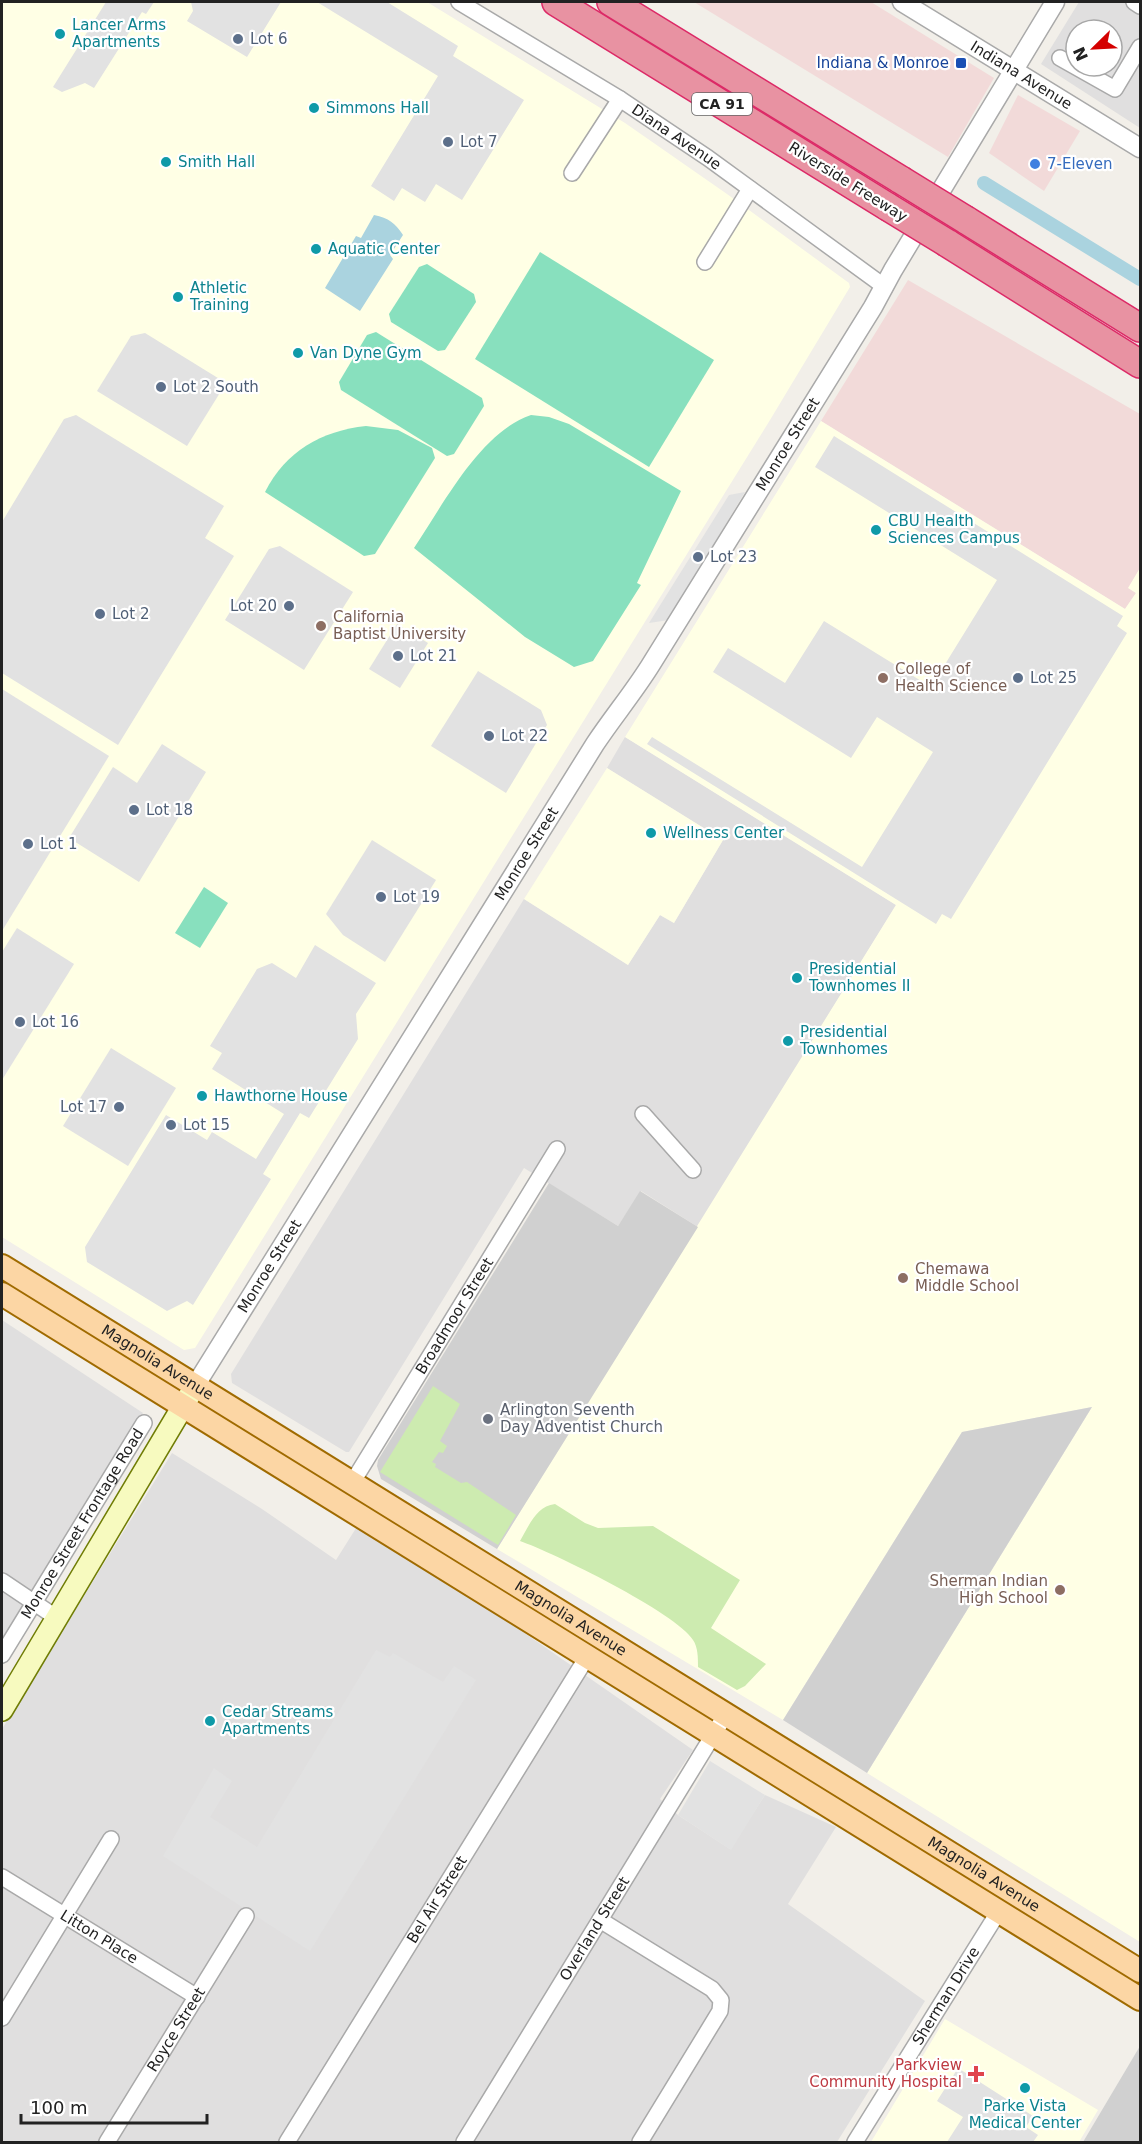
<svg xmlns="http://www.w3.org/2000/svg" width="1142" height="2144" font-family="'DejaVu Sans',sans-serif">
<style>
.residential{fill:#e0dfdf;fill-rule:evenodd}
.commercial{fill:#f2dad9}
.education{fill:#ffffe5}
.religious{fill:#d0d0d0}
.grass{fill:#cdebb0}
.pitch{fill:#88e0be}
.parking{fill:#e2e2e2}
.water{fill:#aad3df}
.lines{fill:none;stroke-linecap:round;stroke-linejoin:round}
.canal{stroke:#aad3df;stroke-width:14}
.minor-casing{stroke:#a9a9a9;stroke-width:18}
.tertiary-casing{stroke:#a9a9a9;stroke-width:21}
.secondary-casing{stroke:#707d05;stroke-width:24}
.primary-casing{stroke:#a06b00;stroke-width:26}
.motorway-casing{stroke:#dc2a67;stroke-width:30}
.minor{stroke:#fff;stroke-width:15}
.tertiary{stroke:#fff;stroke-width:18}
.secondary{stroke:#f7fabf;stroke-width:21}
.primary{stroke:#fcd6a4;stroke-width:22}
.motorway{stroke:#e892a2;stroke-width:27}
.motorway-bridge-casing{stroke:#dc2a67;stroke-width:30;stroke-linecap:butt}
.motorway-bridge{stroke:#e892a2;stroke-width:27}
.culture-dot{fill:#0f9aa8;stroke:#fff;stroke-width:2}
.service-dot{fill:#5c6f8a;stroke:#fff;stroke-width:2}
.transit-dot{fill:#1a4fb4;stroke:#fff;stroke-width:2}
.shop-dot{fill:#3f7fe0;stroke:#fff;stroke-width:2}
.education-dot{fill:#8d6e63;stroke:#fff;stroke-width:2}
.worship-dot{fill:#6b7280;stroke:#fff;stroke-width:2}
.health-dot{fill:#e0444e;stroke:#fff;stroke-width:2}
.labels{text-anchor:middle;stroke-width:4.5;stroke-linejoin:round;paint-order:stroke}
.shield{fill:#fff;stroke:#646464;stroke-width:1.5}
.shield-label{font-size:14px;font-weight:bold;fill:#222}
.culture-label{font-size:15px;fill:#0d838f;stroke:#fff;text-anchor:start}
.service-label{font-size:15px;fill:#4e5e75;stroke:#fff;text-anchor:start}
.transit-label{font-size:15px;fill:#164399;stroke:#fff;text-anchor:end}
.street-label{font-size:15px;fill:#222;stroke:#fff}
.shop-label{font-size:15px;fill:#366cbe;stroke:#fff;text-anchor:start}
.education-label{font-size:15px;fill:#785e54;stroke:#fff;text-anchor:start}
.worship-label{font-size:15px;fill:#5b616d;stroke:#fff;text-anchor:start}
.health-label{font-size:15px;fill:#be3a42;stroke:#fff;text-anchor:end}
</style>
<rect width="100%" height="100%" fill="#f2efe9"/>
<g class="residential">
<path d="M1079,2H1140V128L1041,64ZM1076,30H1112V66H1076Z"/>
<path d="M625,737L896,905L698,1227L641,1191L618,1226L524,1168L349,1452H346L232,1383L231,1374L524,899L628,965L660,915L674,923L723,840L607,768Z"/>
<path d="M2,1320L143,1413L2,1640Z"/>
<path d="M172,1453L262,1509L336,1560L358,1525L513,1625L693,1750L660,1799L678,1815L730,1849L765,1795L836,1827L788,1904L925,2001L837,2142H2V1729Z"/>
</g>
<g class="commercial">
<path d="M694,2H871L994,78L948,157Z"/>
<path d="M1018,95L1080,131L1044,191L989,153Z"/>
<path d="M908,280L1140,414V568L1129,588L1136,593L1125,609L821,421Z"/>
</g>
<g class="education">
<path d="M2,2H427L625,123L727,194L849,283L850,287L770,420L195,1348L184,1350L2,1237Z"/>
<path d="M821,421L1125,609L1136,593L1128,588L1140,568V1942L867,1773L1092,1407L962,1432L783,1720L497,1549L896,905L625,737Z"/>
<path d="M607,768L723,840L674,923L660,915L628,965L524,899Z"/>
<path d="M945,2019L1098,2110L1079,2142H871Z"/>
</g>
<g class="religious">
<path d="M549,1183L618,1226L640,1191L698,1227L497,1549L381,1479L377,1466L378,1460Z"/>
<path d="M1092,1407L867,1773L783,1720L962,1432Z"/>
<path d="M1140,2046V2142H1083Z"/>
</g>
<g class="grass">
<path d="M433,1386L460,1404L440,1441L447,1446L443,1453L439,1452L432,1462L436,1464L435,1467L461,1483L467,1482L516,1515L498,1545L380,1472Z"/>
<path d="M555,1504L585,1523L598,1528L653,1526L740,1580L711,1628L766,1664L745,1686L737,1690L698,1667C698,1658 698,1647 693,1640C677,1613 552,1552 520,1541C529,1526 536,1506 555,1504Z"/>
</g>
<g class="pitch">
<path d="M540,252L714,360L649,467L475,359Z"/>
<path d="M427,264L474,294L476,302L445,350L438,351L391,322L389,314L419,267Z"/>
<path d="M376,332L482,398L484,406L454,454L447,456L341,390L339,382L367,335Z"/>
<path d="M531,415L549,417L569,424L681,491L637,583L641,585L593,661L574,667L525,637L414,548C443,505 480,432 531,415Z"/>
<path d="M366,426L398,430L432,448L435,458L375,554L364,556L265,492C286,451 321,431 366,426Z"/>
<path d="M204,887L228,903L200,948L175,933Z"/>
</g>
<g class="parking">
<path d="M106,2H154L146,14L142,12L94,88L85,83L62,92L53,87Z"/>
<path d="M191,2H281L247,57L187,21L193,11Z"/>
<path d="M317,2H387L458,46L453,56L524,100L462,200L436,184L425,202L402,188L394,201L371,186L438,76Z"/>
<path d="M145,333L226,383L187,446L97,391L131,336Z"/>
<path d="M76,415L224,506L205,538L234,556L118,745L2,673V522L64,419Z"/>
<path d="M834,436L1123,616L1117,626L1127,633L951,919L942,914L936,924L647,744L652,737L862,867L933,752L877,717L851,758L713,672L728,648L785,683L824,621L931,687L997,580L815,467Z"/>
<path d="M745,492L669,620L649,623L729,495Z"/>
<path d="M280,546L353,592L304,670L225,620L269,549Z"/>
<path d="M397,624L428,643L400,688L369,669Z"/>
<path d="M478,671L541,710L547,725L506,793L431,746Z"/>
<path d="M2,689L109,756L2,931Z"/>
<path d="M162,744L206,772L139,882L69,838L113,767L137,783Z"/>
<path d="M372,840L436,880L385,962L343,935L326,914Z"/>
<path d="M17,928L74,964L2,1080V952Z"/>
<path d="M315,945L376,983L356,1014L358,1039L309,1118L300,1113L263,1174L271,1179L193,1305L187,1301L167,1311L87,1262L85,1247L166,1115L207,1140L212,1132L256,1159L284,1114L212,1069L222,1053L210,1046L257,969L272,963L296,978Z"/>
<path d="M111,1048L176,1088L128,1166L63,1126Z"/>
<path d="M376,1650L390,1657L393,1653L443,1682L454,1666L476,1680L310,1951L163,1856L214,1768L232,1781L210,1817L257,1847Z"/>
<path d="M710,1761L765,1795L731,1850L678,1815Z"/>
<path d="M958,2068L1033,2116L1026,2127L1038,2135L1033,2142H947L963,2117L937,2101Z"/>
</g>
<path class="water" d="M374,215C389,218 395,223 403,235L390,255L393,259L360,311L325,288L356,236L361,238Z"/>
<g class="lines">
<path class="canal" d="M984,183L1140,279"/>
<g class="minor-casing">
<g id="minor">
<path id="s1" d="M459,2L620,99L708,158L885,287"/>
<path d="M1134,2L1140,6"/>
<path d="M1060,58L1115,89L1140,47"/>
<path d="M572,173L620,99"/>
<path d="M705,262L750,189"/>
<path d="M643,1114L693,1170"/>
<path id="s2" d="M352,1483L557,1149"/>
<path d="M2,1581L57,1618"/>
<path id="s3" d="M2,1655L144,1423"/>
<path id="s4" d="M2,1877L197,1997"/>
<path d="M600,1920L712,1989L721,2000L720,2011L640,2142"/>
<path d="M2,2018L111,1839"/>
<path id="s5" d="M107,2142L246,1916"/>
<path id="s6" d="M287,2142L587,1657"/>
<path id="s7" d="M464,2142L726,1714"/>
<path id="s8" d="M855,2142L999,1911"/>
</g>
</g>
<g class="tertiary-casing">
<g id="tertiary">
<path id="s9" d="M902,2L1140,148"/>
<path id="s10" d="M195,1386L595,744C613,717 633,693 650,666L873,307L893,270L1055,2"/>
</g>
</g>
<g class="secondary-casing">
<path id="secondary" d="M2,1710L195,1386"/>
</g>
<g class="primary-casing">
<g id="primary">
<path id="s11" d="M2,1266L1140,1971"/>
<path d="M2,1294L1140,1999"/>
</g>
</g>
<g class="motorway-casing">
<g id="motorway">
<path d="M556,2L888,207"/>
<path d="M611,2L901,180"/>
<path d="M966,220L1140,328"/>
<path d="M947,243L1140,364"/>
</g>
</g>
<use href="#minor" class="minor"/>
<use href="#tertiary" class="tertiary"/>
<use href="#secondary" class="secondary"/>
<use href="#primary" class="primary"/>
<use href="#motorway" class="motorway"/>
<g class="motorway-bridge-casing">
<g id="motorway-bridge">
<path d="M901,180L966,220"/>
<path d="M888,207L947,243"/>
</g>
</g>
<use href="#motorway-bridge" class="motorway-bridge"/>
</g>
<g class="culture-dot">
<circle cx="60" cy="34" r="6"/>
<circle cx="314" cy="108" r="6"/>
<circle cx="166" cy="162" r="6"/>
<circle cx="316" cy="249" r="6"/>
<circle cx="178" cy="297" r="6"/>
<circle cx="298" cy="353" r="6"/>
<circle cx="876" cy="530" r="6"/>
<circle cx="651" cy="833" r="6"/>
<circle cx="797" cy="978" r="6"/>
<circle cx="788" cy="1041" r="6"/>
<circle cx="202" cy="1096" r="6"/>
<circle cx="210" cy="1721" r="6"/>
<circle cx="1025" cy="2088" r="6"/>
</g>
<g class="service-dot">
<circle cx="238" cy="39" r="6"/>
<circle cx="448" cy="142" r="6"/>
<circle cx="161" cy="387" r="6"/>
<circle cx="698" cy="557" r="6"/>
<circle cx="289" cy="606" r="6"/>
<circle cx="100" cy="614" r="6"/>
<circle cx="398" cy="656" r="6"/>
<circle cx="1018" cy="678" r="6"/>
<circle cx="489" cy="736" r="6"/>
<circle cx="134" cy="810" r="6"/>
<circle cx="28" cy="844" r="6"/>
<circle cx="381" cy="897" r="6"/>
<circle cx="20" cy="1022" r="6"/>
<circle cx="119" cy="1107" r="6"/>
<circle cx="171" cy="1125" r="6"/>
</g>
<rect class="transit-dot" x="955" y="57" width="12" height="12" rx="3"/>
<circle class="shop-dot" cx="1035" cy="164" r="6"/>
<g class="education-dot">
<circle cx="321" cy="626" r="6"/>
<circle cx="883" cy="678" r="6"/>
<circle cx="903" cy="1278" r="6"/>
<circle cx="1060" cy="1590" r="6"/>
</g>
<circle class="worship-dot" cx="488" cy="1419" r="6"/>
<path class="health-dot" d="M973 2065h6v6h6v6h-6v6h-6v-6h-6v-6h6z"/>
<g class="labels">
<rect class="shield" x="692" y="93" width="60" height="22" rx="4.5"/>
<g class="shield-label">
<text x="722" y="109">CA 91</text>
</g>
<g class="culture-label">
<text x="72" y="30">Lancer Arms<tspan x="72" dy="17">Apartments</tspan></text>
<text x="326" y="113">Simmons Hall</text>
<text x="178" y="167">Smith Hall</text>
<text x="328" y="254">Aquatic Center</text>
<text x="190" y="293">Athletic<tspan x="190" dy="17">Training</tspan></text>
<text x="310" y="358">Van Dyne Gym</text>
<text x="888" y="526">CBU Health<tspan x="888" dy="17">Sciences Campus</tspan></text>
<text x="663" y="838">Wellness Center</text>
<text x="809" y="974">Presidential<tspan x="809" dy="17">Townhomes II</tspan></text>
<text x="800" y="1037">Presidential<tspan x="800" dy="17">Townhomes</tspan></text>
<text x="214" y="1101">Hawthorne House</text>
<text x="222" y="1717">Cedar Streams<tspan x="222" dy="17">Apartments</tspan></text>
<text x="1025" y="2111" text-anchor="middle">Parke Vista<tspan x="1025" dy="17">Medical Center</tspan></text>
</g>
<g class="service-label">
<text x="250" y="44">Lot 6</text>
<text x="460" y="147">Lot 7</text>
<text x="173" y="392">Lot 2 South</text>
<text x="710" y="562">Lot 23</text>
<text x="277" y="611" text-anchor="end">Lot 20</text>
<text x="112" y="619">Lot 2</text>
<text x="410" y="661">Lot 21</text>
<text x="1030" y="683">Lot 25</text>
<text x="501" y="741">Lot 22</text>
<text x="146" y="815">Lot 18</text>
<text x="40" y="849">Lot 1</text>
<text x="393" y="902">Lot 19</text>
<text x="32" y="1027">Lot 16</text>
<text x="107" y="1112" text-anchor="end">Lot 17</text>
<text x="183" y="1130">Lot 15</text>
</g>
<g class="transit-label">
<text x="949" y="68">Indiana &amp; Monroe</text>
</g>
<g class="street-label">
<text dy="5" stroke="none"><textPath href="#s9" startOffset="140">Indiana Avenue</textPath></text>
<text dy="5" stroke="none"><textPath href="#s1" startOffset="256">Diana Avenue</textPath></text>
<text transform="translate(848 182) rotate(32)" y="5">Riverside Freeway</text>
<text dy="5" stroke="none"><textPath href="#s10" startOffset="1113">Monroe Street</textPath></text>
<text dy="5" stroke="none"><textPath href="#s10" startOffset="627">Monroe Street</textPath></text>
<text dy="5" stroke="none"><textPath href="#s10" startOffset="141">Monroe Street</textPath></text>
<text dy="5" stroke="none"><textPath href="#s2" startOffset="196">Broadmoor Street</textPath></text>
<text dy="5" stroke="none"><textPath href="#s11" startOffset="183">Magnolia Avenue</textPath></text>
<text dy="5" stroke="none"><textPath href="#s3" startOffset="154">Monroe Street Frontage Road</textPath></text>
<text dy="5" stroke="none"><textPath href="#s11" startOffset="669">Magnolia Avenue</textPath></text>
<text dy="5" stroke="none"><textPath href="#s11" startOffset="1155">Magnolia Avenue</textPath></text>
<text dy="5" stroke="none"><textPath href="#s6" startOffset="285">Bel Air Street</textPath></text>
<text dy="5" stroke="none"><textPath href="#s7" startOffset="250">Overland Street</textPath></text>
<text dy="5" stroke="none"><textPath href="#s4" startOffset="114">Litton Place</textPath></text>
<text dy="5" stroke="none"><textPath href="#s8" startOffset="172">Sherman Drive</textPath></text>
<text dy="5" stroke="none"><textPath href="#s5" startOffset="132">Royce Street</textPath></text>
</g>
<g class="shop-label">
<text x="1047" y="169">7-Eleven</text>
</g>
<g class="education-label">
<text x="333" y="622">California<tspan x="333" dy="17">Baptist University</tspan></text>
<text x="895" y="674">College of<tspan x="895" dy="17">Health Science</tspan></text>
<text x="915" y="1274">Chemawa<tspan x="915" dy="17">Middle School</tspan></text>
<text x="1048" y="1586" text-anchor="end">Sherman Indian<tspan x="1048" dy="17">High School</tspan></text>
</g>
<g class="worship-label">
<text x="500" y="1415">Arlington Seventh<tspan x="500" dy="17">Day Adventist Church</tspan></text>
</g>
<g class="health-label">
<text x="962" y="2070">Parkview<tspan x="962" dy="17">Community Hospital</tspan></text>
</g>
</g>
<rect width="1142" height="2144" fill="none" stroke="#222222" stroke-width="6"/>
<g transform="translate(1094 48) rotate(246)"><circle r="28" fill="#ffffff" stroke="#a7a7a7" stroke-width="1.5"/>
<path d="M0-4.5L10 22L0 15L-10 22Z" fill="#d40000"/>
<text y="-9" font-size="16" font-weight="bold" text-anchor="middle" fill="#222222">N</text>
</g>
<path d="M21 2114v9h186v-9" fill="none" stroke="#222222" stroke-width="3"/>
<text x="30" y="2114" font-size="18" fill="#222222" stroke="#ffffff" stroke-width="4.5" paint-order="stroke">100 m</text>
</svg>
